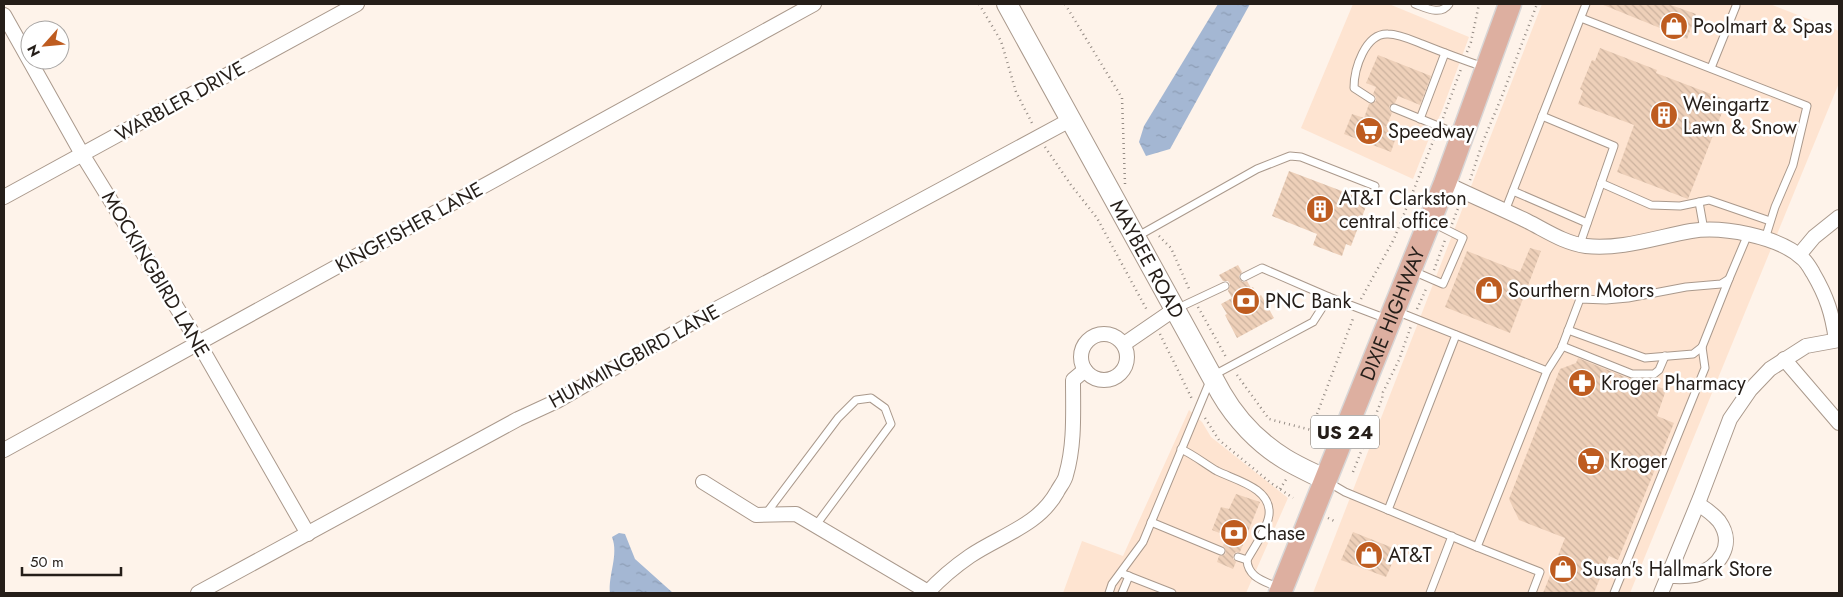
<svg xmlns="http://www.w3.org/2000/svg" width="1843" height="597" font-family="Jost,sans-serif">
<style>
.built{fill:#fee4d1}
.water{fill:url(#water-ripples)}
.building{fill:url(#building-back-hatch)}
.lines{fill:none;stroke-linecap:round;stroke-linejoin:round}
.lane-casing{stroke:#aa998c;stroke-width:9}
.street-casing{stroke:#aa998c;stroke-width:16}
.secondary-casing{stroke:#aa998c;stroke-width:22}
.primary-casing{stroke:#d8d6d6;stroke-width:25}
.path{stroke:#948b84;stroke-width:2.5;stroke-dasharray:1 4;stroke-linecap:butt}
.lane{stroke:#fff;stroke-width:7}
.street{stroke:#fff;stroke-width:14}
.secondary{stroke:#fff;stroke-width:20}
.primary{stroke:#ddafa0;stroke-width:22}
.labels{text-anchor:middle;stroke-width:5;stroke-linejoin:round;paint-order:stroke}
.shield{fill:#fff;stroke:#66625e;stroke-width:1}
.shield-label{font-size:19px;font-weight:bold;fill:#251e19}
.poi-label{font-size:20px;fill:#251e19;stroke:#fff;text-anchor:start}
.street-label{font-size:20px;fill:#251e19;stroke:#fff}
</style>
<defs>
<pattern id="water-ripples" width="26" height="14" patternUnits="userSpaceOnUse" patternTransform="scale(1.25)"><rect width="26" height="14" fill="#a4b7d3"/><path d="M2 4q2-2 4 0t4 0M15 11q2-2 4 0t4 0" fill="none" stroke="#8d9db5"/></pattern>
<pattern id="building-back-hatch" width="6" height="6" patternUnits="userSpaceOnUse" patternTransform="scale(1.25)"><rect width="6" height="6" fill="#eed0b9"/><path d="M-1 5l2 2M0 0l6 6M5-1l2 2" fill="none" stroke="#ccb29e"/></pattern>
</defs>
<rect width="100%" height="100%" fill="#fef3ea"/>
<g class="built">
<path d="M1353,4H1389L1469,37L1441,113L1430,136L1413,179L1301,128Z"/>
<path d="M1542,4H1770L1839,31V83L1630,593H1313Z"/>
<path d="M1189,410L1202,422L1211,437L1288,498L1246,593H1063L1082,541L1123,556Z"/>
</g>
<g class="water">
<path d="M1218,4H1250L1170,149L1146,156L1139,142L1144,126Z"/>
<path d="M619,533L625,534L635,559L673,593H610C608,575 619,555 612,537Z"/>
</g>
<g class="building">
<path d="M1601,4H1668L1696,14L1687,39Z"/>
<path d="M1600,48L1657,70L1656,73L1727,100L1688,199L1617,172L1634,125L1578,104L1583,91L1580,89L1592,60L1595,61Z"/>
<path d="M1378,55L1431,76L1420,105L1398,96L1395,103L1389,106V109L1392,113L1386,127L1398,131L1391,152L1344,134L1352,114L1364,118L1369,104L1376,101V97L1373,94L1376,87L1366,83Z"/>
<path d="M1289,171L1368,201L1351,246L1346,244L1342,256L1313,245L1317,234L1272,216Z"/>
<path d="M1530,248L1541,251L1510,333L1445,307L1467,251L1520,272Z"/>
<path d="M1238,265L1242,272L1239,276L1240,280L1243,282L1247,281L1251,288L1253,287L1258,297L1261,295L1274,318L1237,338L1225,315L1227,314L1221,304L1232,298L1228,291L1230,284L1228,281H1223L1219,275Z"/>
<path d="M1578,358L1630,379H1639L1666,390L1657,416L1674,423L1618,560L1609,556L1594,593H1543L1565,538L1519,520L1509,499L1560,369L1576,363Z"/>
<path d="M1236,494L1260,502L1240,552H1236L1233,555V559L1236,562L1233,569L1217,562L1219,556L1224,555L1226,553L1225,548L1223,546L1227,536L1212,530L1221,507L1229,509Z"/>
<path d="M1353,532L1398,550L1386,577L1341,560Z"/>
</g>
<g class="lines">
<g class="lane-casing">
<g id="lane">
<path d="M1415,4C1426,8 1441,16 1449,4"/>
<path d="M1581,18L1807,106L1793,165L1775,207L1765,239"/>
<path d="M1711,68L1736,6"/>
<path d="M1371,99L1354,88C1354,69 1365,33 1388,34C1399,34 1412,40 1422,44C1442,52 1463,60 1484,67"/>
<path d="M1394,108L1460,135"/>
<path d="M1542,116L1614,146L1580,244"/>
<path d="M1420,119L1445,53"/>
<path d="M1601,183L1651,205L1680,206L1709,200L1770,221"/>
<path d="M1513,191L1587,223"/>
<path d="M1699,202L1704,230"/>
<path d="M1505,211L1586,4"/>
<path d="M1138,236L1257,169L1290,156L1301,157L1375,186"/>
<path d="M1413,271L1443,284L1463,238L1431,222"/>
<path d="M1244,277L1262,268L1329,297"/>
<path d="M1176,309L1225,286"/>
<path d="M1396,311L1547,371"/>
<path d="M1568,330L1645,358L1693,354L1702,347L1729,279"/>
<path d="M1562,346L1632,374H1654L1659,370L1665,356"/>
<path d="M1181,449C1194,455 1205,464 1217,471C1235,480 1272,488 1269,515C1267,530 1254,547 1247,560C1248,578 1265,581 1279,588"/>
<path d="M1328,482L1345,492L1477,547L1547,371L1561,349L1580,299L1606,300L1628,298L1686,287L1721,284L1729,279L1748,234"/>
<path d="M1388,510L1456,335"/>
<path d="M765,515L838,418L856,400L871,398L885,408L891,424L816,525"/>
<path d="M1151,522L1221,551"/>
<path d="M1477,547L1540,572L1532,593"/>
<path d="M1238,557L1247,560"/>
<path d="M1121,573L1172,593"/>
<path d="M1109,593L1112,584L1143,542L1212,376L1313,322L1329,297L1387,319"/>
<path d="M1122,593L1129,576"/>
<path d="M1430,593L1452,536"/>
<path d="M1614,593L1705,368L1702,347"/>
</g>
</g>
<g class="street-casing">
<g id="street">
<path d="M4,15L82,154L198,342L308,534"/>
<path d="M1445,183C1472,196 1500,208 1527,221C1547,231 1564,243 1586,246C1621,250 1657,237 1691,231C1722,226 1778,236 1802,258C1807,262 1810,268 1813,273C1827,297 1832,313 1836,340"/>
<path d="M4,197L357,4"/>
<path d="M1799,255L1814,237L1839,217"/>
<circle cx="1104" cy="357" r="23"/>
<path d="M1124,344L1175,309"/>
<path d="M1784,359L1839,423"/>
<path d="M4,450L814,4"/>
<path d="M703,482L756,515L796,514L928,592"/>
<path d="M1668,576C1677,576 1686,577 1695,575C1719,568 1736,545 1719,521C1713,514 1706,509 1698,504"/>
<path d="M198,593L518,419L557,401L716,309L853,237L1070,120"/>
<path d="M927,593C940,579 954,567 970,556C1001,535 1038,526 1057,492C1060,486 1065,481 1066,475C1075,444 1073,412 1073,380L1085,370"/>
<path d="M1661,593L1700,498L1730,419L1750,390L1770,369L1806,346L1839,340"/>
</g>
</g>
<g class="secondary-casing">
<g id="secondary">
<path id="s1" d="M1007,4L1221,393C1236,419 1259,443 1285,459C1298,467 1312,473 1326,480"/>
</g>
</g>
<g class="primary-casing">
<g id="primary">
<path id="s2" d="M1280,593L1445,183L1510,4"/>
</g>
</g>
<g class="path">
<path d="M979,4L1001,41L1016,92L1033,125"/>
<path d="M1065,4L1122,98L1125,184"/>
<path d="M1467,52L1471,42L1479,4"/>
<path d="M1443,118L1461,69"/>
<path d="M1045,147L1071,185L1097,218L1148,312"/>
<path d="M1470,180L1482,144L1502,96L1537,4"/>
<path d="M1452,224L1460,203"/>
<path d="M1159,236L1171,248L1190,291"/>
<path d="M1434,270L1445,240"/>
<path d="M1361,299L1394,239L1436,134"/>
<path d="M1198,307L1226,357"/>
<path d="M1417,309L1427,287"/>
<path d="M1160,334L1192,399"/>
<path d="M1237,375L1269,419L1311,430L1354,316"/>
<path d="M1205,418L1219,440L1271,483L1293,498"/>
<path d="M1353,472L1382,399L1383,392L1399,360L1411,326"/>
<path d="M1280,489L1287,478"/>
<path d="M1328,518L1334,521"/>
</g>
<use href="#lane" class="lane"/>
<use href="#street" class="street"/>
<use href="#secondary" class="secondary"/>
<use href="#primary" class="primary"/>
</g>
<defs>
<g id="shop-disc" transform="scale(1.4375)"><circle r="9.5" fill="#be5c20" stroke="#fff"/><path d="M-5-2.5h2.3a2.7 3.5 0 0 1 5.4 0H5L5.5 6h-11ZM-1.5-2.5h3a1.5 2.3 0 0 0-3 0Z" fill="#fff"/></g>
<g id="building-disc" transform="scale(1.4375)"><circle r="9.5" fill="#be5c20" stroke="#fff"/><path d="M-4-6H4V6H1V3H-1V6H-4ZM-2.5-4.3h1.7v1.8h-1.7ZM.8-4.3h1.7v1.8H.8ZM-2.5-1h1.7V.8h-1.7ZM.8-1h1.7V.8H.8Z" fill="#fff"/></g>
<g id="supermarket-disc" transform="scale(1.4375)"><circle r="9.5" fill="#be5c20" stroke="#fff"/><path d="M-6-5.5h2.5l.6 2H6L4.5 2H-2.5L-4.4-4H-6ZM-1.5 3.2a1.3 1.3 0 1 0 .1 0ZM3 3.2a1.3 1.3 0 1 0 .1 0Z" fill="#fff"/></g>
<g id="bank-disc" transform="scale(1.4375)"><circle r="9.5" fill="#be5c20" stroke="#fff"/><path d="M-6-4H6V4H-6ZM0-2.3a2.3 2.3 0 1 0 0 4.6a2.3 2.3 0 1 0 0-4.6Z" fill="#fff"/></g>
<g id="pharmacy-disc" transform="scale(1.4375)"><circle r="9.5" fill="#be5c20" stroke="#fff"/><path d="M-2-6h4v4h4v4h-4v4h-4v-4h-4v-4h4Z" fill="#fff"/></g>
</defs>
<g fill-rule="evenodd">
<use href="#shop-disc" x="1674" y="26"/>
<use href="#building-disc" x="1664" y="115"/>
<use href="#supermarket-disc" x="1369" y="131"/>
<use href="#building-disc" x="1320" y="209"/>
<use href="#shop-disc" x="1489" y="290"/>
<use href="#bank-disc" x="1246" y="301"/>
<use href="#pharmacy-disc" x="1582" y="383"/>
<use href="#supermarket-disc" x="1591" y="461"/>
<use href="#bank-disc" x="1234" y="533"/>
<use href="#shop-disc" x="1369" y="555"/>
<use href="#shop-disc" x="1563" y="569"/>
</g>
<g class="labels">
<rect class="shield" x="1311" y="415.5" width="68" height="33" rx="4"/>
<g class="shield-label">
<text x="1345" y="439">US 24</text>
</g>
<g class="poi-label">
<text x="1693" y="33">Poolmart &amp; Spas</text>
<text x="1683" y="111">Weingartz<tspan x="1683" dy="23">Lawn &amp; Snow</tspan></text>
<text x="1388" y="138">Speedway</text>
<text x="1339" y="205">AT&amp;T Clarkston<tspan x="1339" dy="23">central office</tspan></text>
<text x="1508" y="297">Sourthern Motors</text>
<text x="1265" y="308">PNC Bank</text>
<text x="1601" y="390">Kroger Pharmacy</text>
<text x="1610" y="468">Kroger</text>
<text x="1253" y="540">Chase</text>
<text x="1388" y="562">AT&amp;T</text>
<text x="1582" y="576">Susan's Hallmark Store</text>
</g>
<g class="street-label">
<text transform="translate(180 101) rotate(-29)" y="7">WARBLER DRIVE</text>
<text transform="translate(409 227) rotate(-29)" y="7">KINGFISHER LANE</text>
<text dy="7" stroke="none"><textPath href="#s1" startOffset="291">MAYBEE ROAD</textPath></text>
<text transform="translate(156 274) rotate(59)" y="7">MOCKINGBIRD LANE</text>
<text dy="7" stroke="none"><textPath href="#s2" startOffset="301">DIXIE HIGHWAY</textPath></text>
<text transform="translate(634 356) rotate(-29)" y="7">HUMMINGBIRD LANE</text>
</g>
</g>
<rect width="1843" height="597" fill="none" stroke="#251e19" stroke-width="10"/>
<g transform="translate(45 45) rotate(243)"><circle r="24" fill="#ffffff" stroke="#a8a5a3"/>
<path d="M0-4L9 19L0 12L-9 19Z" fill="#be5c20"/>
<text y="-8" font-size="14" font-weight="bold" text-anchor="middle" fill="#251e19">N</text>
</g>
<path d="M22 567v8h99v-8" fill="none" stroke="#251e19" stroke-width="2.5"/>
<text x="30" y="567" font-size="15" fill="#251e19" stroke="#ffffff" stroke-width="4" paint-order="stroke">50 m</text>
</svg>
